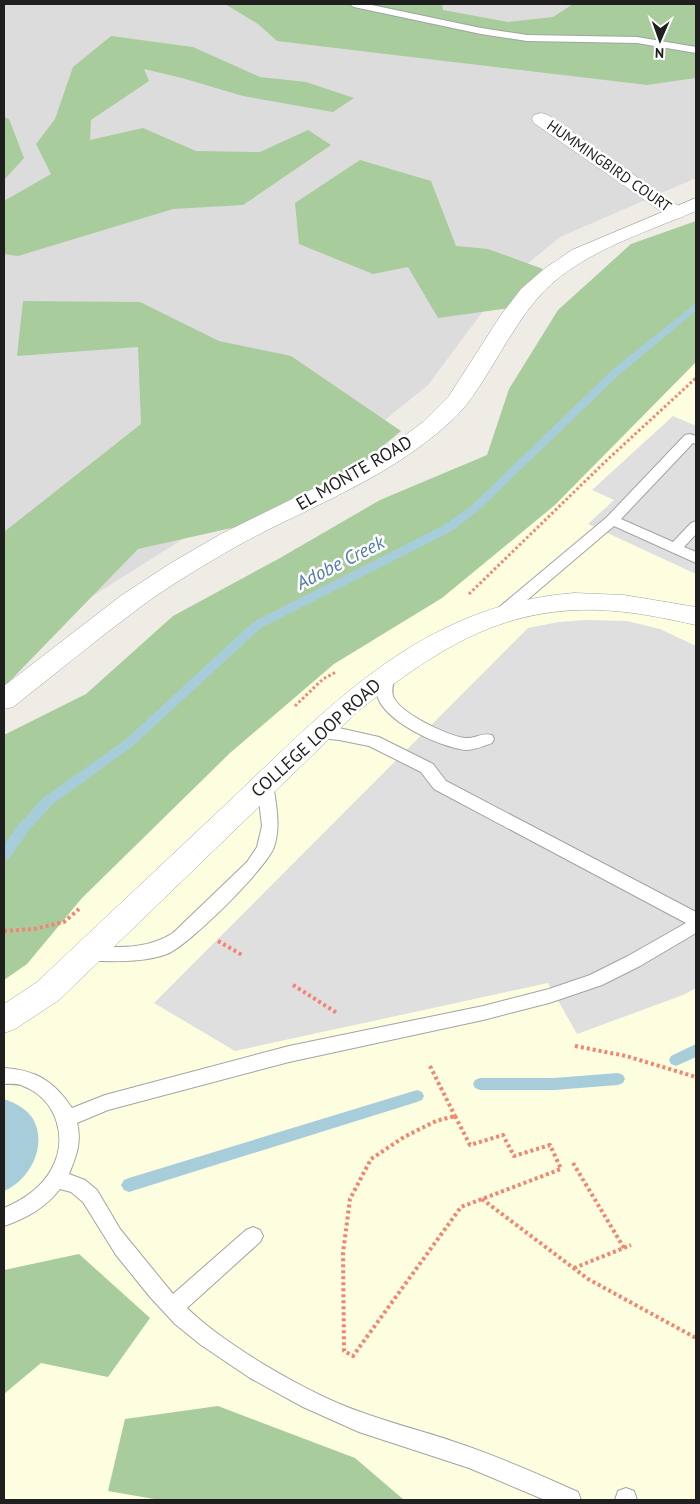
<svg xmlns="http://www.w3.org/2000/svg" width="700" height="1504" font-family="'PT Sans',sans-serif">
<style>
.residential{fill:#dddcdc}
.education{fill:#fcfedf}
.forest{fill:#a8cc9c}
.parking{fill:#dfdfdf}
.water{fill:#a7cddb}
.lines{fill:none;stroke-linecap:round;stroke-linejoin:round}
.stream{fill:#a7cddb;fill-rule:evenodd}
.service-casing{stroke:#a3a3a3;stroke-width:2}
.minor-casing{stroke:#a3a3a3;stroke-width:1}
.tertiary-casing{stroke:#a3a3a3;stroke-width:1}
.path-far1{stroke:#f48471;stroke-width:3;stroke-dasharray:2.5 2.5;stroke-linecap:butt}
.path{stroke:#f48471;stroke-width:4;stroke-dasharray:3 3;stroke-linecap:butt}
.service{fill:#fff;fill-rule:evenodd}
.minor{fill:#fff;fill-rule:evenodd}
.tertiary{fill:#fff;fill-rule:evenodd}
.labels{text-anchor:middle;stroke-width:5;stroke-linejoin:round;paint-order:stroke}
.far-street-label{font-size:15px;fill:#1f1f1f;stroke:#fff}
.street-label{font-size:18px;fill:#1f1f1f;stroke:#fff}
.water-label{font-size:19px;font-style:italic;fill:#4f79aa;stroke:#fff}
</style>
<rect width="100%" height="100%" fill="#efece5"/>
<path class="residential" d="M4,4H696V178L560,237L504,283L428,385L375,428L197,530L25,639L4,648Z"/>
<path class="education" d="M696,327V1500H4V770Z"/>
<g class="forest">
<path d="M225,4H442L443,10L508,22L553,17L573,4H696V78L647,85L277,41L258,24Z"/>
<path d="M111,36L193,47L260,77L306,82L354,98L333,112L243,96L182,78L144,69L149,81L91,120L90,140L143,128L196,151L260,152L308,130L331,145L243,205L173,209L18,256L4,254V201L51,174L36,144L55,119L73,67Z"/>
<path d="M4,117L9,119L24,158L5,179Z"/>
<path d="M360,160L431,181L456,246L488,249L543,269L518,307L438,318L408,267L373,274L299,244L295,203Z"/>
<path d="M696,221V362L555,505L442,598L334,664L230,753L82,898L27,964L4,980V735L86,694L173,616L280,558L380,500L487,455L509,389L558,310L631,244Z"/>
<path d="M23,301L140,302L219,341L291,356L401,431L303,512L138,549L8,683L4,685V532L141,424L138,347L17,356Z"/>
<path d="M79,1254L150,1318L108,1377L41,1363L4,1394V1270Z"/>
<path d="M218,1406L355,1458L404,1500H160L108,1491L125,1419Z"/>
</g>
<g class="parking">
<path d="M673,416L694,425L696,423V574L588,524L614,500L592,490Z"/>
<path d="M586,620L627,621L660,629L696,646V988L683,995L577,1034L548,983L235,1051L154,1003L528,628L559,622Z"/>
</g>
<path class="water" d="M4,1099C15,1103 26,1108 33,1119C48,1145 30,1180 4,1191Z"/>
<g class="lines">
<g class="stream">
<path d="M696,303V311L620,374L478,511L452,531L261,628L133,746L53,804L29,830L9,859L4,860V845L19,824L43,798L125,740L253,622L444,525L470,507L612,370Z"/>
<path d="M696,1044V1057L676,1066L671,1064L669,1060L671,1056Z"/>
<path d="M618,1073L623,1075L625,1079L623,1083L618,1085L554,1090H480L475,1088L473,1084L475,1080L480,1078H554Z"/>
<path d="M417,1090L422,1092L424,1096L422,1100L417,1102L129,1192L124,1190L121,1185L124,1180L129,1178Z"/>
</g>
<g class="service-casing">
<g id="service">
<path d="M349,4H367L481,28L527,35L637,37L696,47V53L637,43L527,41L481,34L354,7Z"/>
<path d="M690,434L696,436V444L693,443L621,519L673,542L691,523L696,521V534L684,547L696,552V563L614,526L507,617H497L494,613L497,609L607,517L685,435Z"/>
<path d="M388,668L394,669L396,673C394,680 391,689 393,696C399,713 448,736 465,738C475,739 482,732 492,735L494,739L492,743C484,746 474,750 466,750C440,747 384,722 377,695C375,687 379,676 382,669Z"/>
<path d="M317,727L339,728L379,737L433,764L446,781L696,912V933L640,966L602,985L549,1003L483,1020L289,1062L108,1110L77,1123C82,1142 76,1157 69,1174L85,1180L97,1190L120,1229L173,1294L246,1230L253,1227L260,1230L263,1236L260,1242L187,1308C225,1345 307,1393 358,1411C390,1423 423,1431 455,1442C497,1456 538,1474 578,1492L581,1500H545L469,1468L359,1432L303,1407L250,1378L201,1345L175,1324L150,1297L116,1255L83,1202L71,1192L60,1189C45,1208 27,1218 4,1226V1208C23,1200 41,1188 51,1170C69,1139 57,1099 23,1086C18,1083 10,1084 4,1084V1068C36,1070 54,1081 72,1108L105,1095L289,1046L483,1006L549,989L590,975L628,956L686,923L434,789L421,772L369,746L339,740L311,737L309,733L311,729Z"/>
<path d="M265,777L271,779L273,783C276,805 281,826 274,847C267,868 188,946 167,954C143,963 114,961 88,961L82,959L79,954L82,949L88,947C119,947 146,950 173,933L247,862L257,847L262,826L257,783L259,779Z"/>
<path d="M626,1488L634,1491L637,1500H615L618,1491Z"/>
</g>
</g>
<g class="minor-casing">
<g id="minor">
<path d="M541,113L548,115L683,209L686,213L683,217L676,219L669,217L534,123L532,119L534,115Z"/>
<path d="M574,593L624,595L696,607V625C664,618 632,611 598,610C498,607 434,652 358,711L59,1000L15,1029L4,1033V1004L37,982C99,923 162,865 224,806C329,707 420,605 574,593Z"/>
</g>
</g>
<g class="tertiary-casing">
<path id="tertiary" d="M696,198V211C642,234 574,254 536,300C509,332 492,371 467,404C454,420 438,433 422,445C366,487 299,512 237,546C204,565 170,585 139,608C96,640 55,674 13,707L4,709V686L122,595L171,563L221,534L347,472L388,448L423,422L449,396L501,315L521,289L544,269L572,250Z"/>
</g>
<g class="path-far1">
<path d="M469,594L607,460L696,378"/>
<path d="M295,706L323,679L336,672"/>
</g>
<g class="path">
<path d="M4,931L34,929L64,922L79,909"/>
<path d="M218,941L242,955"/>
<path d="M293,985L337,1013"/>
<path d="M575,1046L626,1056L696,1077"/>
<path d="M430,1066L455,1116"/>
<path d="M455,1116L470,1145L503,1135L514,1156L550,1145L561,1169L461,1207L353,1356L344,1351L343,1253L350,1199L371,1159L404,1137L436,1121Z"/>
<path d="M573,1163L624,1248"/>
<path d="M482,1199L588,1279L696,1338"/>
<path d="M574,1268L631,1245"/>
</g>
<use href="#service" class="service"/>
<use href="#minor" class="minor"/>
<use href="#tertiary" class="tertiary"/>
</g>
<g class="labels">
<g class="far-street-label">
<text transform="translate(609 166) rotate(35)" y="5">HUMMINGBIRD COURT</text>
</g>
<g class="street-label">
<text transform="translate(354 473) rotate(-30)" y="6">EL MONTE ROAD</text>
<text transform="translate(316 738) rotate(-42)" y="6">COLLEGE LOOP ROAD</text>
</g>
<g class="water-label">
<text transform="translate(340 562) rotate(-27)" y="7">Adobe Creek</text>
</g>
</g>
<rect width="700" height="1504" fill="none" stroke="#1f1f1f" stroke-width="10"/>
<g transform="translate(660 40) rotate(182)" stroke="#ffffff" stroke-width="4" paint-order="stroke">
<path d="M0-4L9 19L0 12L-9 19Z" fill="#1f1f1f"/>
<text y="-8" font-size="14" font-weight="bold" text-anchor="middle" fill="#1f1f1f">N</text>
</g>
</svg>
